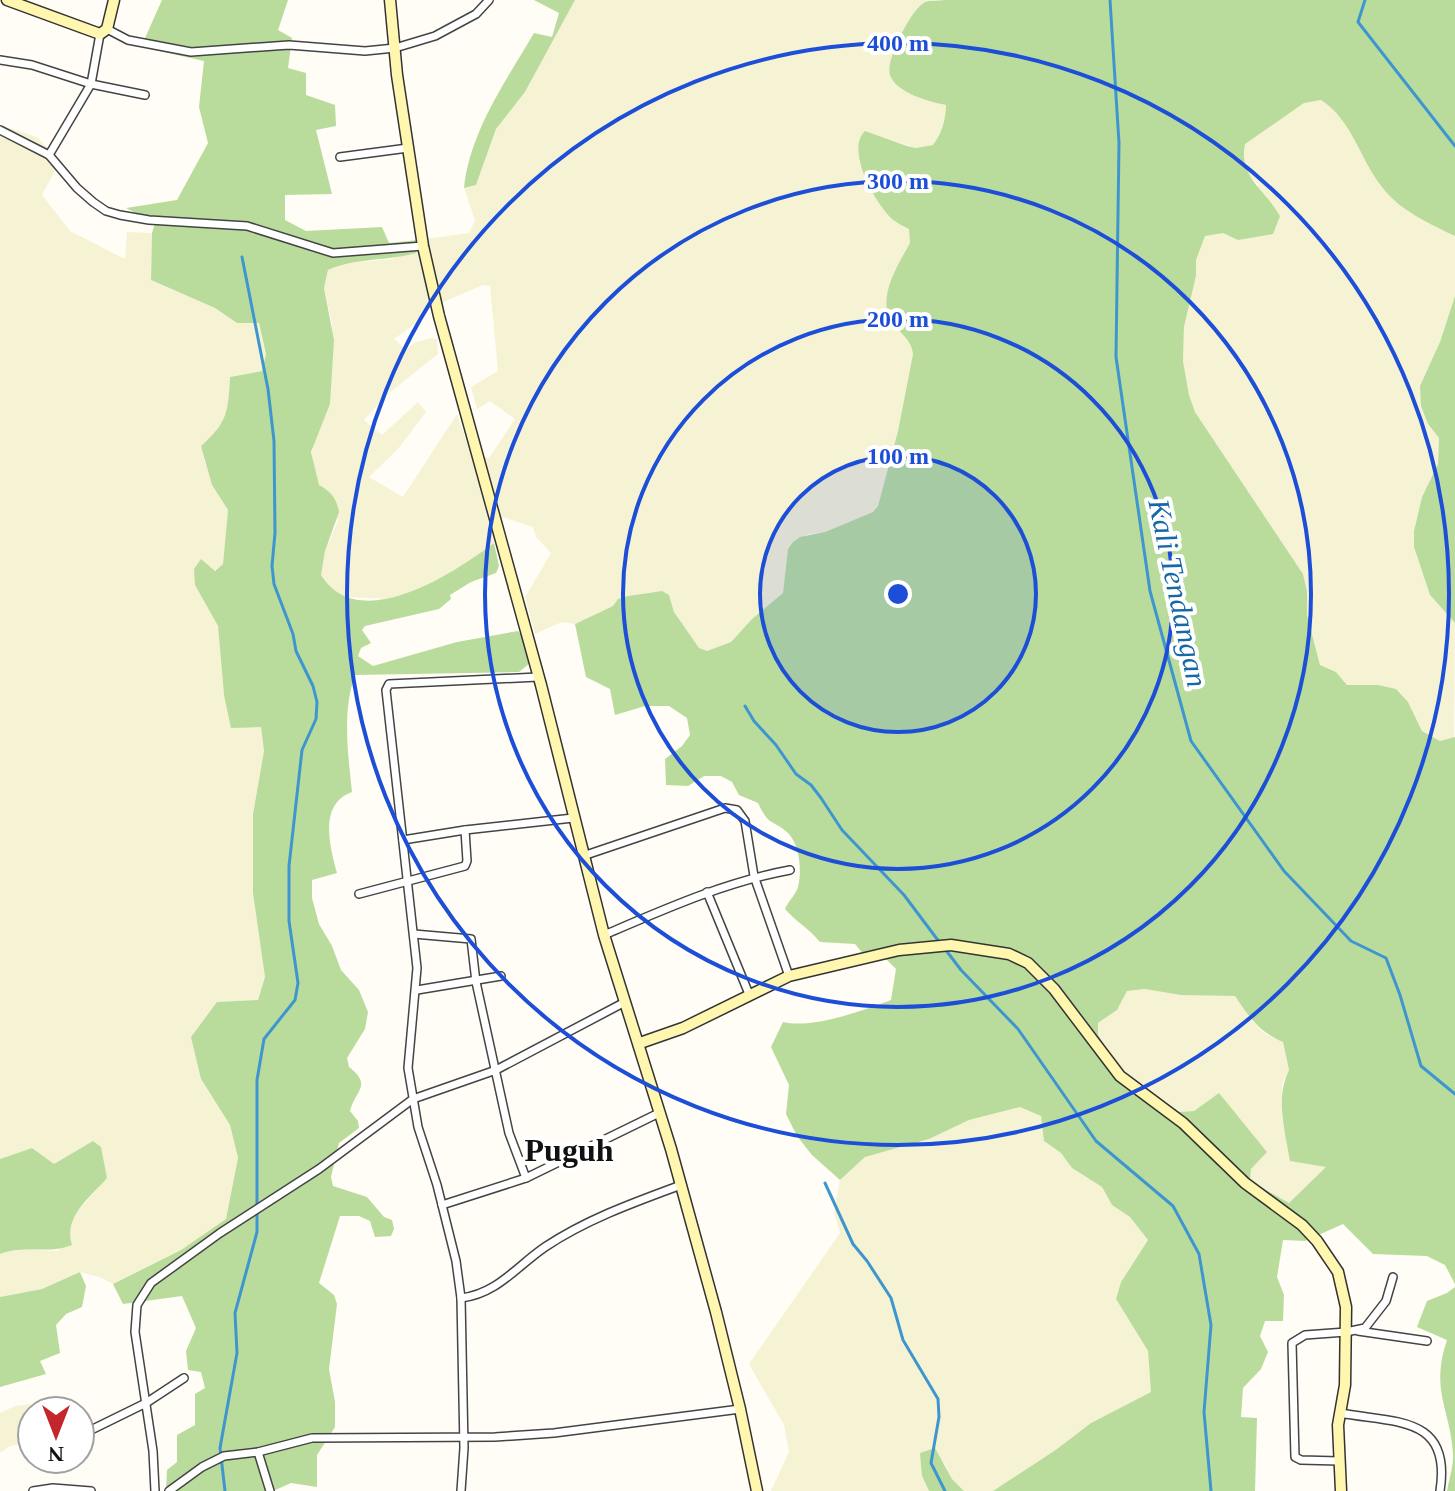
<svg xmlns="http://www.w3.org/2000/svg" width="1455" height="1491" font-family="'Times New Roman',serif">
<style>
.farmland{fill:#f6f3d4;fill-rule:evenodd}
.forest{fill:#b9dc9c;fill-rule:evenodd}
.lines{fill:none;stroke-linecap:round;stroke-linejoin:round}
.stream{stroke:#3f96cf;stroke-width:3}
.street-casing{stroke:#444;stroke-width:10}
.secondary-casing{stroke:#333;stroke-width:13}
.street{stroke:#fff;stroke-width:7}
.secondary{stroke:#fff6b0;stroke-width:10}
.ring{fill:none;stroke:#1d4ed8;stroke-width:4}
.labels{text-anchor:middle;stroke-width:8;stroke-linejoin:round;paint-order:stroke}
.water-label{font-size:30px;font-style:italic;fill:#1768a6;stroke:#fff}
.quarter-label{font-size:32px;font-weight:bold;fill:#111;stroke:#fff}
.centre{fill:#1d4ed8;stroke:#fff;stroke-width:4}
.ring-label{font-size:24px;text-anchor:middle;font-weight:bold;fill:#1d4ed8;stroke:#fff;stroke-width:8;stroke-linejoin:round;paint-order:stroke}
</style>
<rect width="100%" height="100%" fill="#fffdf5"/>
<g class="farmland">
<path d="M575,0H944H932L918,8L894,47L899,86L922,98L946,105V113L938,139L933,145L916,148L882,137L859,161L882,207L894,220L909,229L911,235L910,243L896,274L894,324L906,336L911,345L913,354L898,431L878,506L873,512L825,532L808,534L788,549L783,593L752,619L731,642L707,651L699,648L687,635L674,612L669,595L653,592L628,596L618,599L613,606L575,624L562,622L535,634L525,597L551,553L536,537L533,527L503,517L493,531L494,543L464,566L409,594L391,599L345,597L328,587L321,575L325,551L338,521L328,490L319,486L311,461L313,444L330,404L332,323L324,288L328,270L342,264L392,259L418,240L469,233L475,220L464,188L476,185L496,129L525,92ZM483,285L490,286L498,371L471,387L477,409L490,401L515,419L489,458L470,452L457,414L403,497L369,477L398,449L426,412L418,402L382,435L364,420L389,393L438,354L437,339L431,338L414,343L406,350L394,339L423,318L427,309Z"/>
<path d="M1321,100L1336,109L1347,124L1381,186L1425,220L1455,236V296L1440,342L1428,424L1439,438L1438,464L1422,497L1414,531V547L1430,595L1455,623L1454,739L1440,741L1422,731L1408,702L1378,685H1347L1336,672L1320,665L1307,615V591L1303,574L1195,412L1189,395L1183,361L1184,327L1196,276V260L1205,236L1223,232L1259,185L1246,174L1241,159L1245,143L1304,103Z"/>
<path d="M0,125L37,137L60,161L42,195L70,231L125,259L127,232L152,233L151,280L215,308L237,323H259L266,354L262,371L230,377L228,414L218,431L201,446L212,485L228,510L223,564L195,585L218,626L224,695L261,727L264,751L253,814V893L265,977L258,1000L217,1002L201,1079L230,1125L238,1159L226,1219L181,1250L113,1284L102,1278L80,1272L42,1289L0,1297V1254L11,1249L58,1251L69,1235L73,1216L107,1178L54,1165L32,1148L0,1159Z"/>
<path d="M1145,989L1235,996L1252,1021L1265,1034L1283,1042L1289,1070L1282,1084V1118L1287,1142L1327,1167L1289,1203L1250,1181L1251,1169L1219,1094L1194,1111L1179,1112L1120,1071L1098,1035V1023L1117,1010L1127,991Z"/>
<path d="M1020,1107L1042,1116L1044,1141L1061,1153L1072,1168L1102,1187L1112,1205L1130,1217L1148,1240L1121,1282L1116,1299L1148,1351L1151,1392L1091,1423L1057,1449L993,1491H964L952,1479L944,1462L922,1476L929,1491H771L789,1452L784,1425L749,1364L840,1233L834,1212L840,1180L865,1157L929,1139L969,1120Z"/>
<path d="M42,1403V1411H32V1440L8,1447L0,1453V1413L15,1406Z"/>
</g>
<g class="forest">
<path d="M162,0H288L278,30L292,38L288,68L306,73V95L335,105L336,126L316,130L332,194L285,195V220L306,231L382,227L389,243L418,240L416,253C387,261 355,258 328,270L324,288L334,340L330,404L311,452L319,485C331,491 337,499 339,512L325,551L321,575C359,636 454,573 494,543L499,566L496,573L471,582L450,595L451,599L439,609L365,626L362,630L371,643L361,648L358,656L373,666L457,642L518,631L526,640L530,663L519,672L355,675C342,711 348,754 352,792C318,804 330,847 337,873L312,880V898L319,924L332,946L341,970L359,990L368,1012L365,1029L347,1058L349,1067C373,1086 355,1090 350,1111L358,1121L359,1128L339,1143L331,1177L333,1186L367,1197L384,1217L392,1220L394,1229L391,1236L375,1237L370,1221L359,1216H340L319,1283L334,1295L337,1304L329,1369L335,1402V1427L317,1455V1487L291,1483L273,1491H166L167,1470L177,1462V1435L195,1425V1394L205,1388L201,1372L188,1370L186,1351L196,1328L182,1296L123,1304L113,1284L181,1250L226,1219L238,1158L230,1125L201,1079L191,1037L217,1002L258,1000L265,977L253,893V814L264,751L261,727L231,728L224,695L218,626L195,585L194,569L201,559L215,571L223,564L228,510L212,485L201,446C228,422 228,412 230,377L262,371L266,354L259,323H237L215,308L151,280L152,233L155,223L126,208L177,200L208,143L199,107L204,61L141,47Z"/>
<path d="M534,0H575L525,92L496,129L476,185L464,188C470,131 506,81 534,33L552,37L559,13Z"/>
<path d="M944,0H1455V236C1430,224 1399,210 1382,187C1359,158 1353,121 1321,100L1304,103L1245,144C1238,177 1265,189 1280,216L1273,234L1238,240L1223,233L1205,236L1196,260V276L1184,327L1183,361L1189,395L1195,412L1303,574L1307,591V615L1320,665L1336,672L1347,685H1378L1396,689L1408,702L1422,731L1440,741L1455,737V1284L1445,1265L1427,1256L1373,1254L1343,1224L1305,1241L1283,1240L1277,1277L1284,1295L1283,1321H1265L1260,1336L1268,1352L1261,1369L1243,1388L1241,1417L1257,1418L1255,1491H993L1057,1449L1091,1423L1151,1392L1148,1351L1116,1299L1121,1282L1148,1240L1130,1217L1112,1205L1102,1187L1072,1168L1061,1153L1044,1141L1041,1116L1020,1107L969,1120L929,1139L865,1157L840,1180L812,1155L797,1136L786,1114L789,1085L771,1047L783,1022C814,1029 861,1011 891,1000L896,969L885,958L870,962L855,944L820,942C810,929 796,922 785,909C788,902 796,894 798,887C802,871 800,845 788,833C771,818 770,828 758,803L739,795L732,782L721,776H704L688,786L666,785L665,759L682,746L690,735L687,718L669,706H645L615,715L610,689L586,677L575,624L613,606L618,599L628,596L662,591L669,595L674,612L699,648L707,651L731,642L752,619L783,593L788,549L793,542L800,537L825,532L873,512L878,506L898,431L913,354C911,338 900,334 892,322C876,298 898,265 910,243L909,229C903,226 897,223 892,219C875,203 845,150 865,131L907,146L916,148L933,145C941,135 946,119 946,105C930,102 896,93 890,75C885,61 911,9 925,2C930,0 938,1 944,0ZM1145,989L1181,995L1235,996C1249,1017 1259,1032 1283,1042L1289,1070C1275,1098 1285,1131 1290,1161L1326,1167L1289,1203L1250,1181L1251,1169L1267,1152L1219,1093L1194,1111L1179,1112L1120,1071L1098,1035V1023L1117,1010L1127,991Z"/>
<path d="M1455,296V623L1430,595L1414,547V531L1422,497L1438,464L1439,438L1428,424L1421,406L1420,386L1440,342Z"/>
<path d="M93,1141L101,1147L107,1178C90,1198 63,1216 72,1245C48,1255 23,1244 0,1254V1159L32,1148L54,1164Z"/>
<path d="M80,1272L86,1286L82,1307L66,1314L56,1325L60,1353L40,1361L46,1374L0,1387V1297L42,1289Z"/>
<path d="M1455,1287V1491H1447C1449,1479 1454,1465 1453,1453C1450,1408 1430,1390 1447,1340L1417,1327L1427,1301L1447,1293Z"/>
<path d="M935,1448L952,1479L964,1491H929L922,1476L920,1453Z"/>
</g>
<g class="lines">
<g class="stream">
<path d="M1110,0L1119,143L1116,357L1150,591L1191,741L1284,871L1351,941L1386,958L1400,995L1421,1066L1455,1094"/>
<path d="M1365,0L1358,22L1455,146"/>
<path d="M242,257L268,389L274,441L275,533L272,566L274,584L293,634L296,651L313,686L317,702L316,719L302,750L289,866V921L298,983L295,1000L264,1039L257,1080V1205"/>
<path d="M745,706L754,721L776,745L796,774L811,785L821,798L842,830L904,895L940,943"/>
<path d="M945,949L961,970L1018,1029L1096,1141L1173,1206L1199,1254L1211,1325L1204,1412L1211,1491"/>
<path d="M825,1183L853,1244L867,1261L891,1298L903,1340L938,1399L939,1417L931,1463L945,1491"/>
<path d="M225,1491L220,1448L237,1353L235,1313L257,1232V1213"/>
</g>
<g class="street-casing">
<g id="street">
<path d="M107,29L128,40L191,52L289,45L365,51L395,48L435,36L476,14L489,0"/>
<path d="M0,60L32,65L91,84L145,95"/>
<path d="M0,130L49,155L77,188L93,202L106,211L120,215L149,220L247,226L333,253L423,246"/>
<path d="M49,155L91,84L100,34"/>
<path d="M340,157L408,148"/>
<path d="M403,840L465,830L573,818"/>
<path d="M583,856L725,808L737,810L745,821L754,876L789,976"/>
<path d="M707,892L749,994"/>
<path d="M359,894L465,866L467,861L465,830"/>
<path d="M414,934L471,939L476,982L509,1133L526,1178"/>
<path d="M604,935C665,909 725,882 790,870"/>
<path d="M417,990L501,976"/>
<path d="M442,1205L526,1178L659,1113"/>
<path d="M461,1298C497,1294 517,1266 545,1247C587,1219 635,1202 681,1185"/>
<path d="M1358,1331L1427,1341"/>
<path d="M1340,1413C1394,1423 1452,1415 1440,1491"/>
<path d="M93,1429L146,1403L184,1378"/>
<path d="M258,1452L270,1491"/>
<path d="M1339,1461L1301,1460L1295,1457L1292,1343L1305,1335L1346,1332L1365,1328L1386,1301L1393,1277"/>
<path d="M33,1491L53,1488L91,1491"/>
<path d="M155,1491L153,1451L135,1332L137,1305L151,1283L220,1233L319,1169L413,1099L496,1070L625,1002"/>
<path d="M169,1491L202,1467L224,1456L258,1452L312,1438L495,1437L554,1433L740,1409"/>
<path d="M461,1491L464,1448L461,1298L456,1261L437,1185L418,1127L408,1068L417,968L386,690L389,684L538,677"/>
</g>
</g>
<g class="secondary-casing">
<g id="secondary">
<path d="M7,0L100,34L107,29L114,0"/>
<path d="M390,0L397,75L423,246L439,316L541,685L604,935L671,1149L716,1312L740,1409L757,1491"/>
<path d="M640,1043L683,1028L789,976L899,950L951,945L1009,954L1028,963L1054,989L1120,1076L1183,1123L1245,1183L1302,1225L1317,1241L1338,1272L1346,1307L1345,1385L1338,1425L1341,1491"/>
</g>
</g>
<use href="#street" class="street"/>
<use href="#secondary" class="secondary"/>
</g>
<circle cx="898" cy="594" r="138" fill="#1d4ed8" fill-opacity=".12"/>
<g class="ring">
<circle cx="898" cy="594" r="138"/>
<circle cx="898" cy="594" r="275"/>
<circle cx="898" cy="594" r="413"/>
<circle cx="898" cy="594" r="551"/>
</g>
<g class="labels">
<g class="water-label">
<text transform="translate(1178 593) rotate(78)" y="10">Kali Tendangan</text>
</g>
<g class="quarter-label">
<text x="569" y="1161">Puguh</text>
</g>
</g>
<circle cx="898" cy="594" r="12" class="centre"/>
<g class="ring-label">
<text x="898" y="51">400 m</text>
<text x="898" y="189">300 m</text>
<text x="898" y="327">200 m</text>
<text x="898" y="464">100 m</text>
</g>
<g transform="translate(56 1435) rotate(180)"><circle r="38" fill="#ffffff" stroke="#a0a0a0" stroke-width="2"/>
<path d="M0-6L14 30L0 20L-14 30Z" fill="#c4262e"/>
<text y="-12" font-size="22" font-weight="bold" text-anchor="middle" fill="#111111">N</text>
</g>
</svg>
